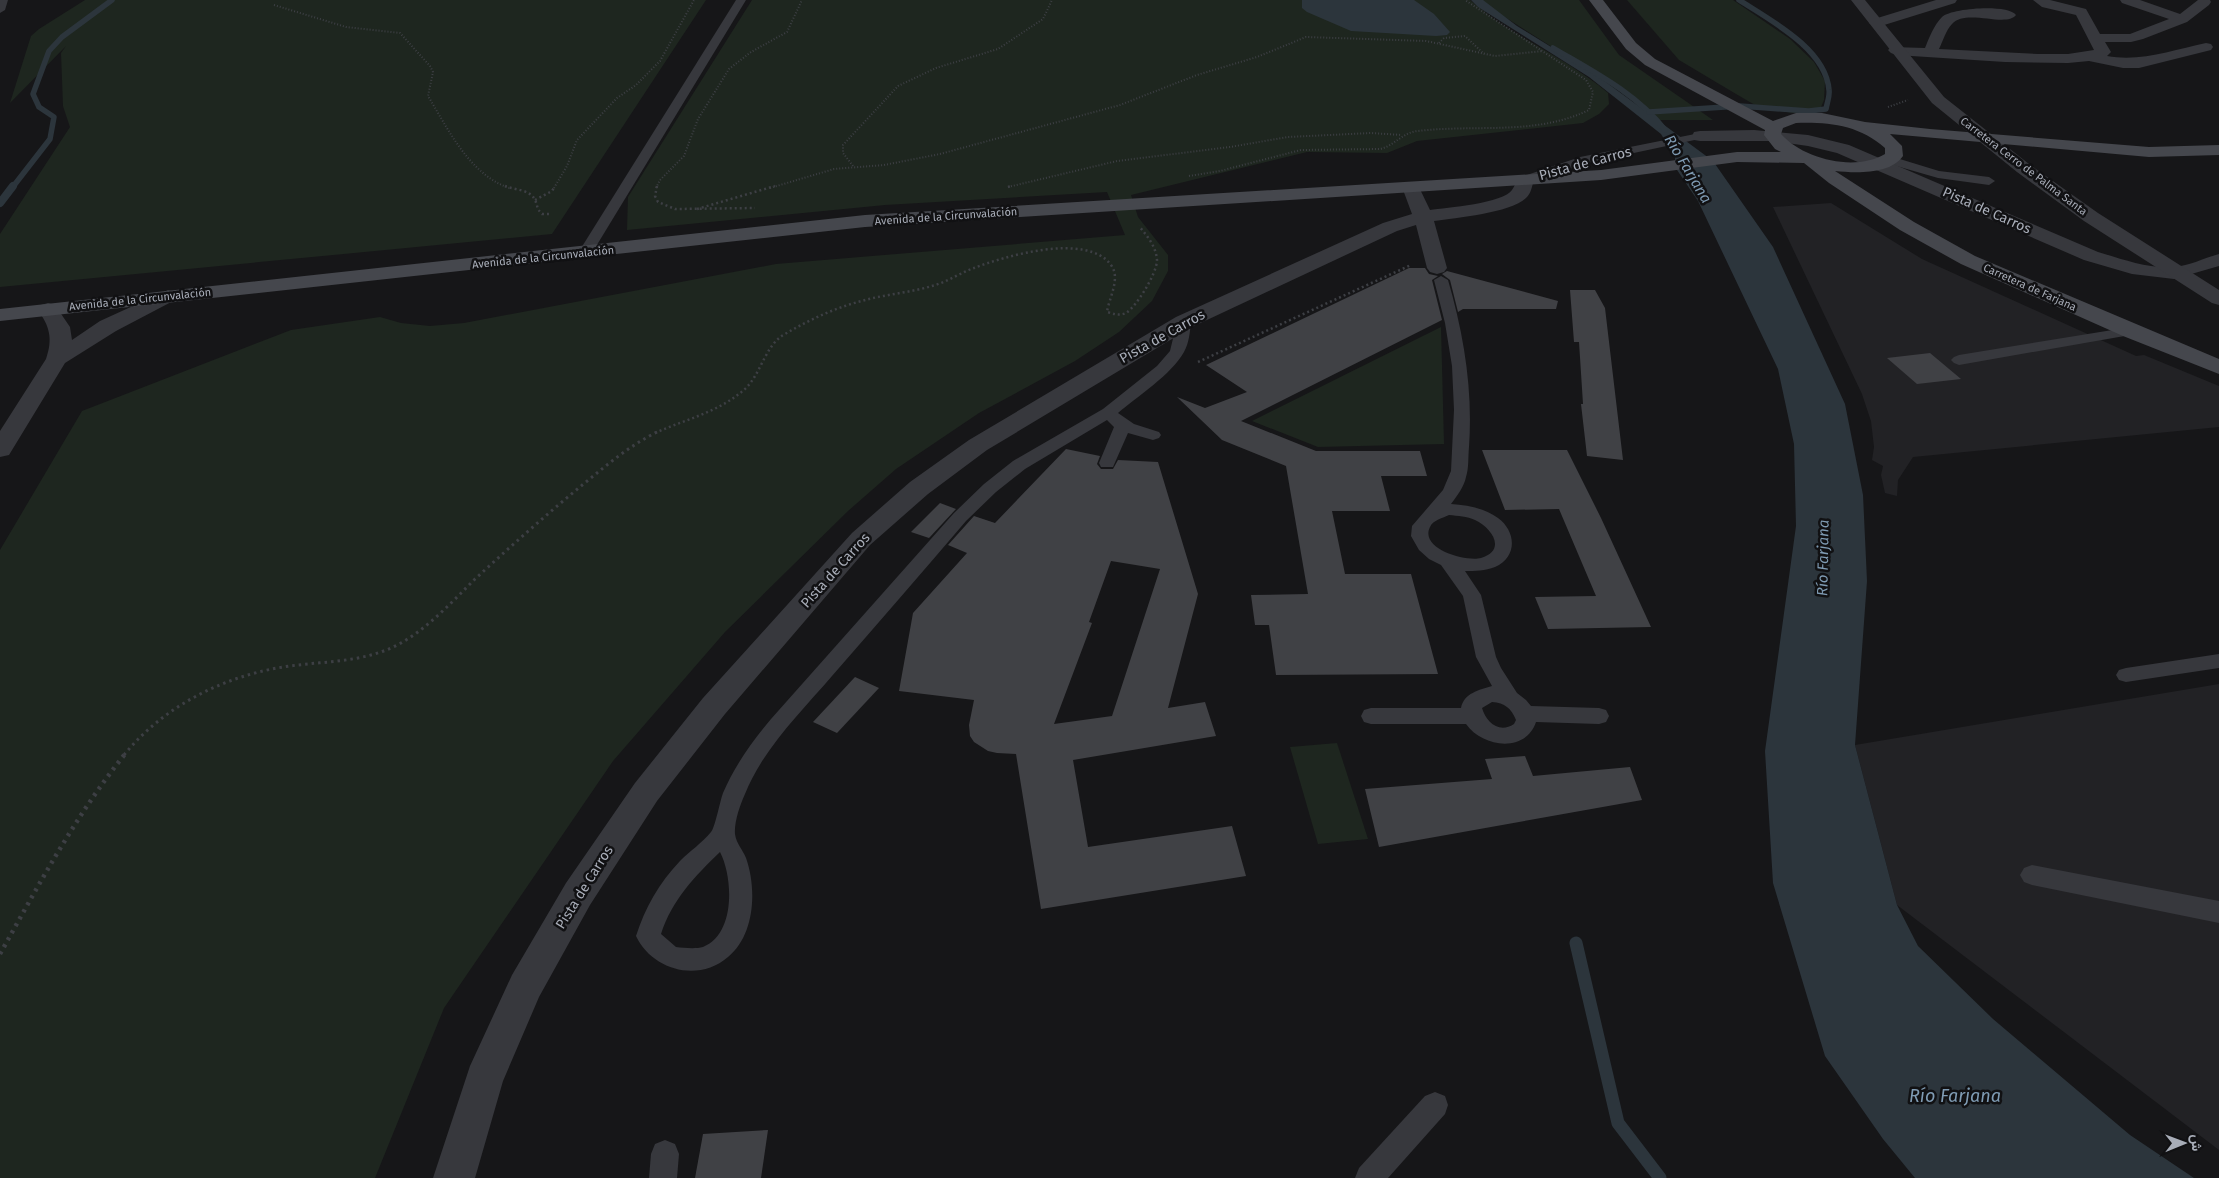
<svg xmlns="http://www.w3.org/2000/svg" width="2219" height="1178" font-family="'Fira Sans',Vazirmatn,sans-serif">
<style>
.built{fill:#222225}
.green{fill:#1e261f}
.water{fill:#2c353c}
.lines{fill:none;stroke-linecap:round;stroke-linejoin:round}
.stream-far2{stroke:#2c353c;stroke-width:5.5}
.stream-far1{stroke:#2c353c;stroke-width:8}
.stream{stroke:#2c353c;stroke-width:13}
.building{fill:#404145;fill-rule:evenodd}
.path-far3{stroke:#3d3f44;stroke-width:2;stroke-dasharray:1 2;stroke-linecap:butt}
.path-far2{stroke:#3d3f44;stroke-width:2.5;stroke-dasharray:2 3;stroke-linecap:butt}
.path-far1{stroke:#3d3f44;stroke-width:3;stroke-dasharray:2.5 4;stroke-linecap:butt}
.path{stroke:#3d3f44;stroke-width:4.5;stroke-dasharray:3 5;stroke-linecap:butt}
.service{fill:#37383d;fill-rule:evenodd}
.minor{fill:#37383d;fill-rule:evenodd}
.tertiary{fill:#37383d;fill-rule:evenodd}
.secondary{fill:#45474d;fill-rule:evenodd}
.labels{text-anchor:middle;stroke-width:5;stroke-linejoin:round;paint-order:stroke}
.far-street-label{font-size:11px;fill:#a8adb8;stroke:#111113}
.street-label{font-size:14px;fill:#a8adb8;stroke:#111113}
.water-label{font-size:15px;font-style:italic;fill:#7f9bb3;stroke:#111113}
.near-water-label{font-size:18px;font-style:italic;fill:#7f9bb3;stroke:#111113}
</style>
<rect width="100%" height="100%" fill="#161618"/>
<g class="built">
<path d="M1831,203L1922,259L2136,356L2144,355L2219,386V427L1913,457L1898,480L1897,496L1885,493L1881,475L1883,466L1872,460L1874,447L1871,421L1862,394L1773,207Z"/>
<path d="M2219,684V1150L1897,905L1855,745Z"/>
</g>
<g class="green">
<path d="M85,0H706L552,234L0,287V234L70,127L63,106L61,53L66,46L10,103L31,36L39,29Z"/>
<path d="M752,0H1470C1512,37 1566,57 1608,93L1609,104L1599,114L1583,123L1417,141L1387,153L1307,152L1131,195L1138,217L1168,255V271L1152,301L1119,332L1075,361L979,413L896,469L848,511L725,632L613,761L444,1008L375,1178H0V550L82,411L291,330L380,317L401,323L430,326L464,323L776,264L1125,235L1107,192L885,205L627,230L628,197Z"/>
<path d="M1478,0H1579L1619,55L1713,120H1659L1607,82Z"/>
<path d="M1627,0H1733L1790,39L1814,62L1825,81L1824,100L1819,112L1793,113L1760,108L1731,91L1679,60Z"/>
<path d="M1441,327L1444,444L1318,447L1252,421Z"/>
<path d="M1337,743L1368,839L1318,844L1290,747Z"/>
</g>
<g class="water">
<path d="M1302,0H1414L1434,14L1450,32L1447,35L1436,36L1351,31L1307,12L1302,8Z"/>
<path d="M1471,0H1483L1517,26L1595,74L1713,161L1773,247L1845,404L1863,495L1867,581L1855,745L1897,905L1918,946L1993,1019L2130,1135L2194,1178H1915L1883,1139L1825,1056L1773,883L1765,751L1796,526L1794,444L1778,369L1698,201L1675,167V157L1661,134L1589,77L1478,7Z"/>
</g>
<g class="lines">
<g class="stream-far2">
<path d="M1553,48C1592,71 1636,93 1665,130"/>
<path d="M1649,112L1740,106L1809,111L1826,109C1827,103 1830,96 1829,90C1826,49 1770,20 1739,0"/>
<path d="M12,188L50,139L54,117L39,107L33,94L49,51L62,37L112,0"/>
</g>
<path class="stream-far1" d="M0,203L13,186"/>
<path class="stream" d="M1576,943L1618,1123L1660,1178"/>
</g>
<g class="building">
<path d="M1409,268H1425L1429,274L1438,276L1432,280L1442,320L1241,421L1316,451H1420L1427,476H1381L1390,511H1332L1345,574H1411L1438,674L1276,675L1269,625H1255L1251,595L1308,594L1286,466L1222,440L1177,397L1205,408L1247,392L1206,365Z"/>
<path d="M1447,271L1558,301L1556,309H1463L1458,312L1450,280L1442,274Z"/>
<path d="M1570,290H1595L1605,308L1623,460L1587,456L1581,404H1583L1579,342H1574Z"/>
<path d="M1930,353L1961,379L1917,384L1887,358Z"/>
<path d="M1066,449L1100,456L1097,464L1101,469H1113L1118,460L1158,462L1198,594L1168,708L1205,702L1216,736L1073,760L1088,847L1232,826L1246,876L1041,909L1016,754L997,753L988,751L974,742L970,736L969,725L974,700L899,691L913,613L967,553L948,545L974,516L995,523ZM1111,561L1160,569L1112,716L1054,724L1092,623L1089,622Z"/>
<path d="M1482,450H1567L1601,518L1651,627L1548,629L1535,597L1596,596L1559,509L1505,510Z"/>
<path d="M940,503L956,509L929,538L911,532Z"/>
<path d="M855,677L879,688L837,733L813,722Z"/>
<path d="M1525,756L1533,776L1630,767L1642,800L1379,847L1365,789L1492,779L1485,759Z"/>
<path d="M768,1130L761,1178H695L703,1134Z"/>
</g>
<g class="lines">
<g class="path-far3">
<path d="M274,5L346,27L400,33L430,66L433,72L428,96C448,129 469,174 509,188"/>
<path d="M1439,43L1444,38L1465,36L1484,54"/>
<path d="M1888,107L1908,100"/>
<path d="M853,166L843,153V145L898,86L936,68L998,49L1043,19L1052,0"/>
<path d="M1189,176L1220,171L1301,150L1380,149C1394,146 1403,132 1418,131C1476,124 1535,136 1589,110L1593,92L1586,80L1465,0"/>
<path d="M1008,187L1117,161L1230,147L1288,137L1371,133L1402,135"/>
<path d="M554,188L567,166L577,140L617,98L636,85L660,61L694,0"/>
<path d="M656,188L660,180L684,156L698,119L729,69L751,52L787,32L802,0"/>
<path d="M770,188L834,169L884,165L940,154L1120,105L1197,75L1257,57L1306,37L1426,41L1495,56L1543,51"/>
</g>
<g class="path-far2">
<path d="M505,186C514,190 530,189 535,200C538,206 536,208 542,214H549"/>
<path d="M657,186L655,196L658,202L675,209L755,208"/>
<path d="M1008,187L1011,186"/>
<path d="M535,200L552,191L555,186"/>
<path d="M697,209L775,186"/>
<path d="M1198,362L1411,265"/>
<path d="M655,433C686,419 720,412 746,388C762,372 765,345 785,334C812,318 840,306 869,299C890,294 912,292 932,286C947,282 960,273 974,268C1005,256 1087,232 1111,265C1121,278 1109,298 1107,312C1114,314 1119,316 1126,313C1137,306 1157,273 1157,260C1156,246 1147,236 1139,226"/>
</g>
<path class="path-far1" d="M124,755C166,703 232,672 298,665C333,661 369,661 401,643C429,627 452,602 475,579C511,546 548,513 586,482C609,463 631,445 657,432"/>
<path class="path" d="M0,954C38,886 76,815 125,754"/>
<g class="service">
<path d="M0,0H8L5,10L0,13Z"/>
<path d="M736,0H746L592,253L590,256H580L578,253Z"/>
<path d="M1700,133L1706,136L1704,138L1587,163L1525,184L1519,180L1521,177L1580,157Z"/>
<path d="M1890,156L1939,171L1989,177L1995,181L1989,185L1938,178L1886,163L1884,160L1886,157Z"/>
<path d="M1441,276L1448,280C1464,335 1473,390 1469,447C1468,457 1469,468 1466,477C1464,487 1457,496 1451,504C1467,505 1484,508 1498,518C1516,531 1518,557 1495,567C1485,571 1475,571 1465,571L1481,595L1496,657L1501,668L1517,693L1526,700L1531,706L1599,708L1606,710L1609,716L1606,722L1599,724L1536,722C1525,754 1482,747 1466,724H1371L1364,722L1361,716L1364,710L1371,708H1461C1464,693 1479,690 1492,686L1476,657L1463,596L1441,565L1429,559L1419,550L1411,536L1412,526L1443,490L1451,471L1454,410L1452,366L1445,323L1434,280ZM1449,515C1458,516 1467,516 1475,520C1492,528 1507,550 1481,558C1466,562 1419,549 1430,527C1433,520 1443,518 1449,515ZM1492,702C1505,703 1511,708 1516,720L1514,724C1499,734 1486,722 1482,708Z"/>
<path d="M1184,318L1191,322C1190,332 1189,343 1184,352C1171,375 1138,396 1118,413L1134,424L1159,432L1161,435L1159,438L1153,440L1128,433L1113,467H1101L1099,463L1114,427L1107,420L1025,469L996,492L966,521C922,573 877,624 832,676C801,712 763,749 745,794C740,805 734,822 735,834C736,843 743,850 746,858C757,889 755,935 728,957C698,983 652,970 636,936C645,908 659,883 680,861C690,851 702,843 711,832C715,828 720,801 723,793C735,765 752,742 771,719L954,513L984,484L1013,461L1103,409L1157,366L1170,351L1177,322ZM720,852C733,877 736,934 703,947C696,949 684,948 676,947L661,934C672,900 695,876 720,852Z"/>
<path d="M2131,327L2136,328L2138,331L2136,334L1959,365L1954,363L1951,360L1954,357L1959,355Z"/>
<path d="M2219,654V668L2126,682L2119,680L2116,675L2119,670L2126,668Z"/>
<path d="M2032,865L2219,901V923L2032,885L2024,882L2020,875L2024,868Z"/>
<path d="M1435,1092L1445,1096L1448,1105L1445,1114L1388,1178H1355L1359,1168L1425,1096Z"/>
<path d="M665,1140L675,1144L679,1154L677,1178H649L651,1154L655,1144Z"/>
</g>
<g class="minor">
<path d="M1936,0H1957L1955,3L1881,26L1876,27L1869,23L1871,20Z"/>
<path d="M2033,0H2050L2086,9L2100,34H2130L2169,19L2122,3L2120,0H2140L2180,14L2198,0H2210L2211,2L2209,5L2187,22L2143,39L2131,42H2105L2111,52L2107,56C2141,62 2173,50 2206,43L2211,44L2213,47L2211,50L2139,68H2123L2089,61L2068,63L2005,62L1896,55L1891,53L1888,50L1891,47L1925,48C1929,38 1934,25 1942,17C1952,8 2008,4 2016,15C2006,28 1966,8 1952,24C1946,30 1943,41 1939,49L2038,54H2068L2094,50L2076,15L2042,7Z"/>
<path d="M1754,130L1808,135L1849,145L2098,252C2122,259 2148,269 2174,267C2189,266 2204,258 2219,254V266L2174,279L2132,274L2084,260L1837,153L1808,146L1772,141H1700L1694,140L1692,136L1694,132L1700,131Z"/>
<path d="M1525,175L1531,176L1534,180C1532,186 1531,194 1526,198C1510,213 1456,218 1434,221L1447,268L1444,272L1437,274L1430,272L1427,268L1416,225L1397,231L1192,327L987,450L928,494L870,545L725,714L657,801L590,905L539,997L503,1081L475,1178H433L470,1066L512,975L566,883L635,783L703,698L852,533L910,482L969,440L1176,317L1383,223L1412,214L1402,187L1405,183L1411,182L1417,183L1430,210C1446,208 1504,203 1512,190C1515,186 1516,181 1519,176Z"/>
<path d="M168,290L175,292L178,296L175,300L116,331L65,363L9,455L0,457V431L46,359C53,339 50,326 37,309L41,305L48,303L55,305L70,327L72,340L100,321Z"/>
</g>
<path class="tertiary" d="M1851,0H1865L1944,97L2029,164L2098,213L2219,290V305L2212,303L2084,221L2017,172L1932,103Z"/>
<path class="secondary" d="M1589,0H1603L1636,43L1655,59L1773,121L1796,113H1822L1865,122L1930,129L2149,147L2219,145V155L2149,157L1890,134L1902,146L1903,156C1890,175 1855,173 1835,171L1914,222L1975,256L2219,359V374L2123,336L1961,264L1900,230L1829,183L1804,163L1737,162L1601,180L865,227L0,321V309L865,215L1601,170L1737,152H1781L1775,149L1764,135L1765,130L1645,65L1626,49ZM1796,123C1829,122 1859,125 1885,148V154C1855,172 1803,159 1781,134L1783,128Z"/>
</g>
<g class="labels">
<g class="far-street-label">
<text transform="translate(2024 166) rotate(37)" y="4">Carretera Cerro de Palma Santa</text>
<text transform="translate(946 216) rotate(-4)" y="4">Avenida de la Circunvalación</text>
<text transform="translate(543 257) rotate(-6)" y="4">Avenida de la Circunvalación</text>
<text transform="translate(2030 287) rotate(24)" y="4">Carretera de Farjana</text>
<text transform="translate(140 299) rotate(-6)" y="4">Avenida de la Circunvalación</text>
</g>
<g class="street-label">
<text transform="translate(1585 163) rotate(-15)" y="5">Pista de Carros</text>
<text transform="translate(1987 210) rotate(24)" y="5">Pista de Carros</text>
<text transform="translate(1162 336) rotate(-29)" y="5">Pista de Carros</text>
<text transform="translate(835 570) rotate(-48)" y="5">Pista de Carros</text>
<text transform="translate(584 887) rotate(-58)" y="5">Pista de Carros</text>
</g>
<g class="water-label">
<text transform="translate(1688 169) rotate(59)" y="5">Río Farjana</text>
<text transform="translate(1823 558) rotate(-89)" y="5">Río Farjana</text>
</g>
<g class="near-water-label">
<text x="1955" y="1102">Río Farjana</text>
</g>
</g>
<g transform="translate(2184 1143) rotate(89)" stroke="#111113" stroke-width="4" paint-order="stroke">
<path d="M0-4L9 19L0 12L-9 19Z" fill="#a8adb8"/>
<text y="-8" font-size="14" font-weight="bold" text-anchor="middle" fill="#a8adb8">ش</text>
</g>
</svg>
